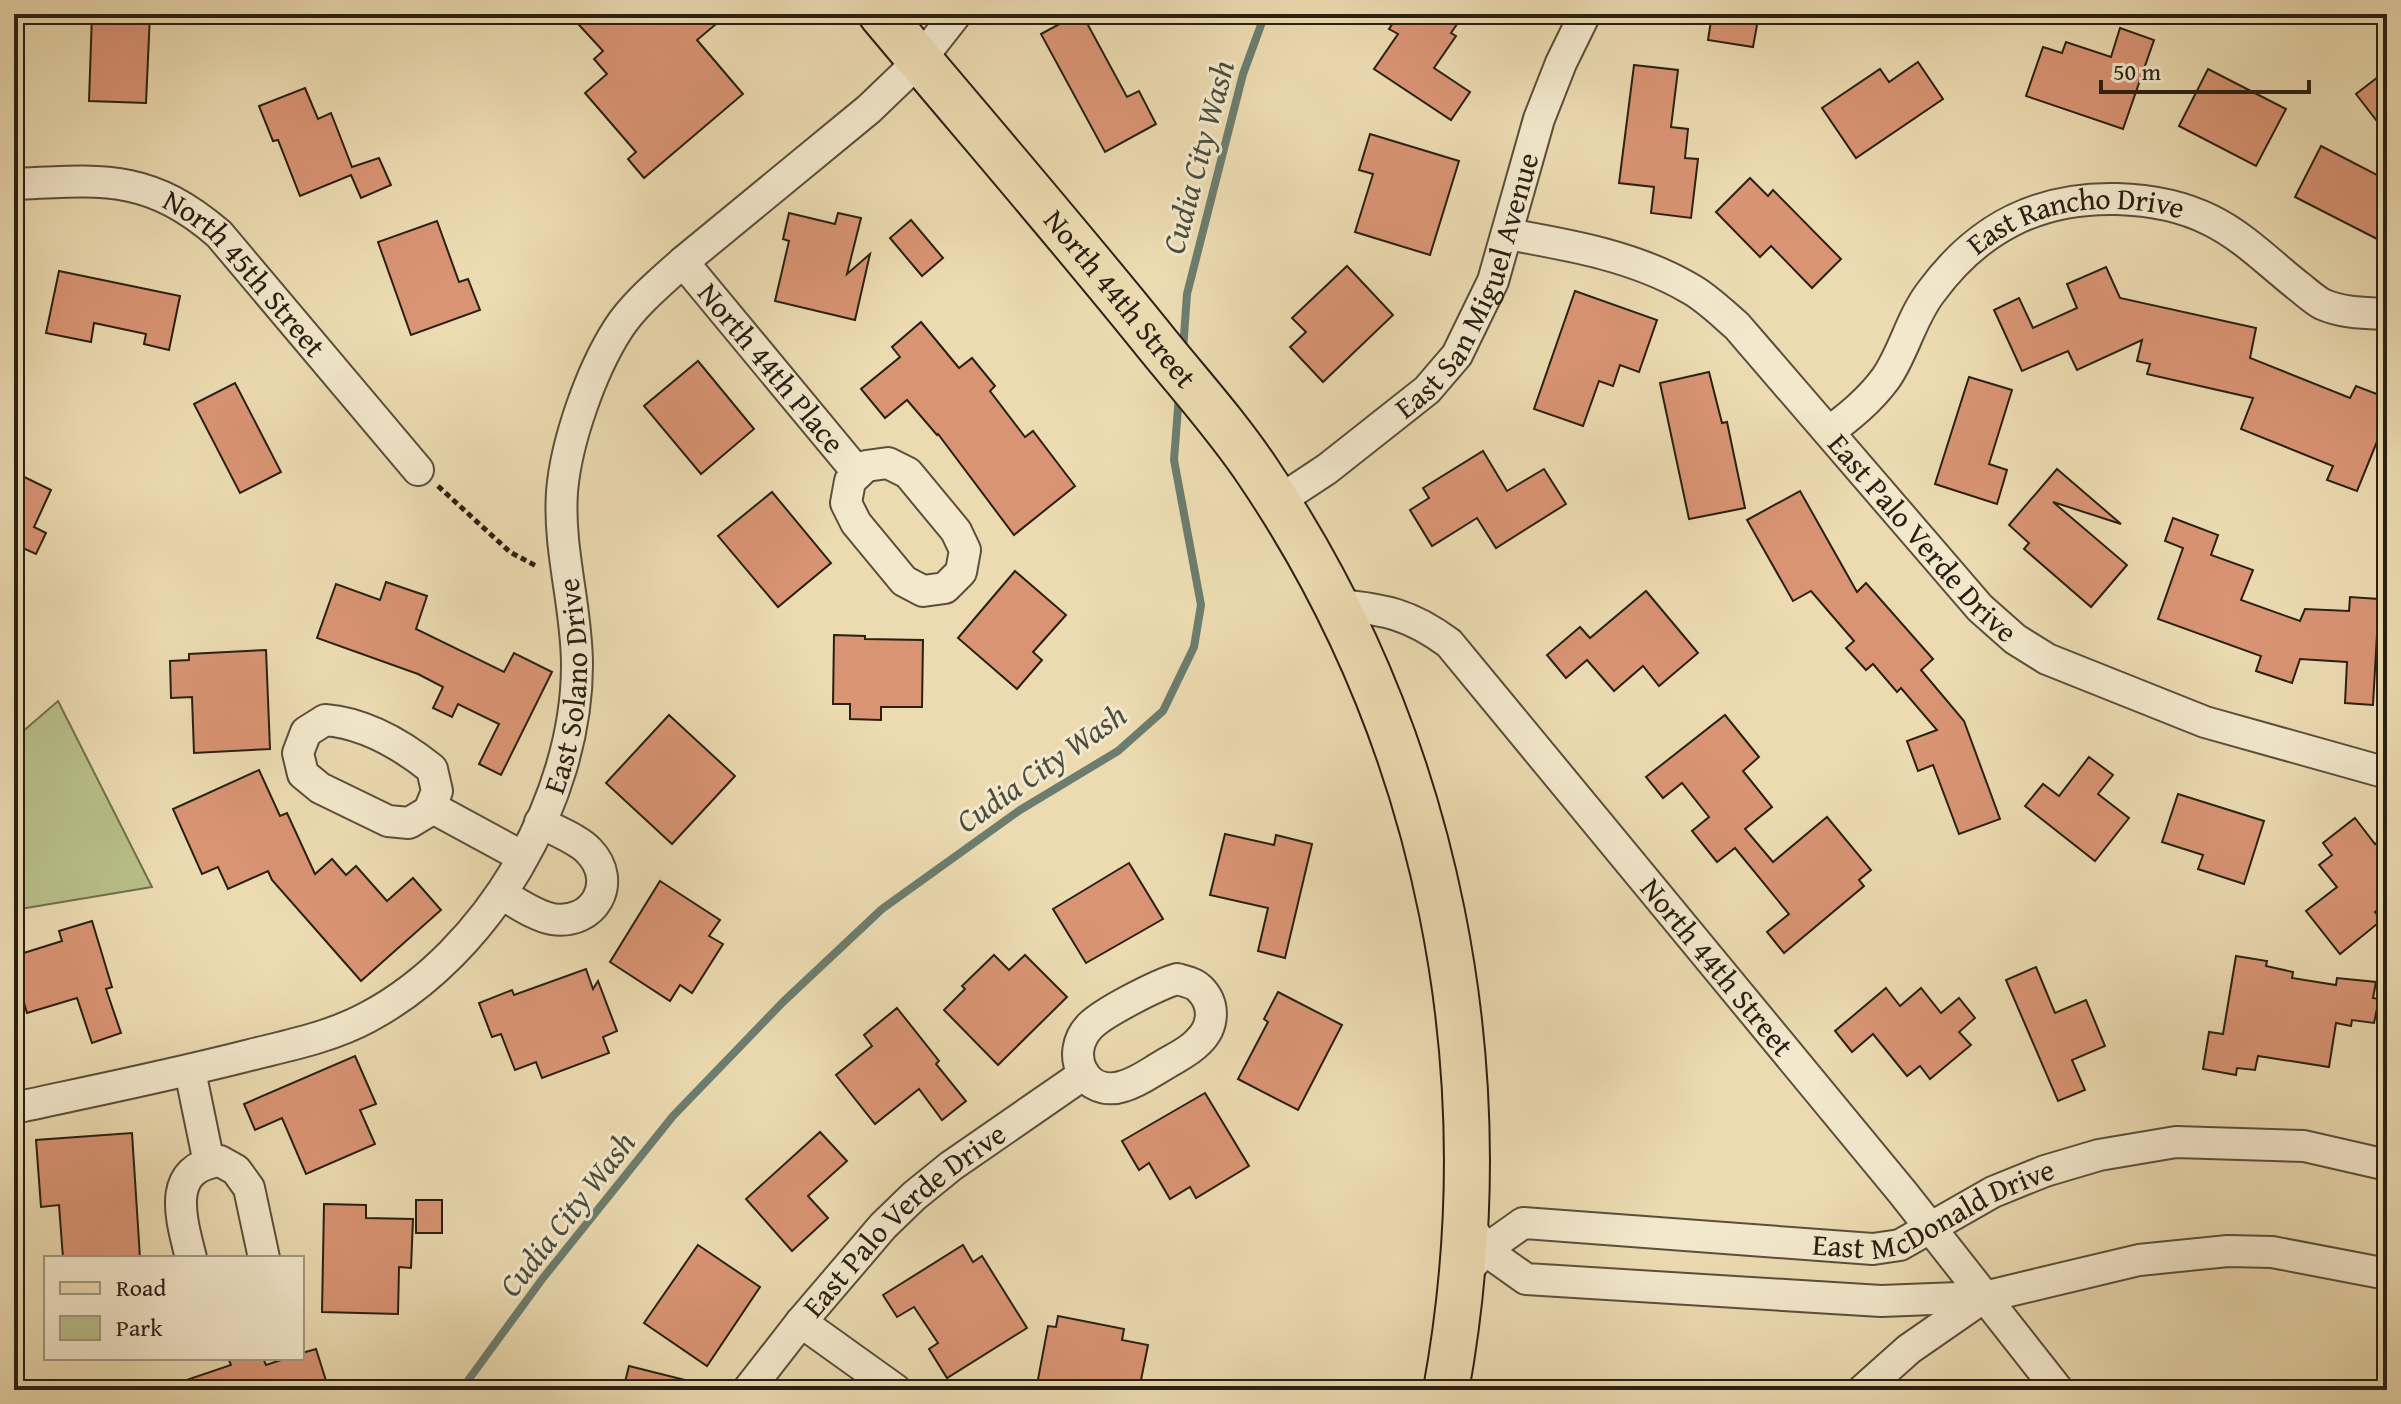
<svg xmlns="http://www.w3.org/2000/svg" width="2401" height="1404" font-family="'Gentium Book Plus',serif">
<style>
.green{fill:#b9c08a;stroke:#71704e;stroke-width:2}
.lines{fill:none;stroke-linecap:round;stroke-linejoin:round}
.stream{stroke:#6c7d6f;stroke-width:8}
.building{fill:#d99474;stroke:#292013;stroke-width:2}
.minor-casing{stroke:#5a4f3a;stroke-width:34}
.primary-casing{stroke:#292013;stroke-width:48}
.path{stroke:#292013;stroke-width:5;stroke-dasharray:6 4;stroke-linecap:butt}
.minor{stroke:#f3e8cc;stroke-width:30}
.primary{stroke:#ecdbb1;stroke-width:44}
.labels{text-anchor:middle;stroke-width:6;stroke-linejoin:round;paint-order:stroke}
.street-label{font-size:30px;fill:#292013;stroke:#f3e8cc}
.water-label{font-size:32px;font-style:italic;fill:#4b4e41;stroke:#f3e8cc}
</style>
<rect width="100%" height="100%" fill="#ecdbb1"/>
<filter id="stains"><feTurbulence type="fractalNoise" baseFrequency=".0025" numOctaves="4"/><feColorMatrix values="0 0 0 0 .2 0 0 0 0 .09 0 0 0 0 .02 0 0 0 .5 -.17"/></filter>
<radialGradient id="worn" r=".72"><stop offset=".6" stop-color="#630" stop-opacity="0"/><stop offset="1" stop-color="#630" stop-opacity=".3"/></radialGradient>
<path class="green" d="M58,701L152,887L14,910V739Z"/>
<g class="lines">
<g class="stream">
<path d="M1183,350L1187,294L1243,74L1265,14"/>
<path d="M461,1390L543,1278L673,1116L783,1002L882,909L1020,810L1118,751L1163,711L1194,647L1201,605L1174,460L1179,395"/>
</g>
</g>
<g class="building">
<path d="M92,14H150L146,103L89,101Z"/>
<path d="M569,14H728L697,40L743,94L644,178L628,159L636,152L585,93L607,74L594,59L603,51Z"/>
<path d="M1078,14H1082L1127,97L1139,91L1156,124L1105,152L1041,34Z"/>
<path d="M1399,14H1464L1451,33L1456,36L1434,68L1470,92L1451,120L1374,69L1398,34L1389,29Z"/>
<path d="M1712,14H1759L1753,47L1708,40Z"/>
<path d="M2120,28L2154,40L2123,129L2026,96L2043,47L2062,53L2066,42L2111,57Z"/>
<path d="M1918,62L1943,99L1856,158L1822,108L1880,69L1889,82Z"/>
<path d="M1634,65L1678,70L1671,127L1688,129L1685,158L1698,159L1691,218L1651,213L1654,187L1619,183Z"/>
<path d="M2208,69L2286,109L2256,166L2179,126Z"/>
<path d="M2387,70V134L2356,94Z"/>
<path d="M305,88L318,119L331,113L352,167L379,158L391,185L361,198L351,175L300,196L278,140L273,141L259,106Z"/>
<path d="M1370,134L1459,161L1430,255L1355,232L1373,174L1359,170Z"/>
<path d="M2321,146L2387,180V244L2295,197Z"/>
<path d="M1750,178L1768,196L1773,190L1841,259L1812,288L1771,246L1760,257L1716,212Z"/>
<path d="M789,213L835,224L838,213L861,218L847,274L870,254L855,320L775,301L789,241L783,239Z"/>
<path d="M911,220L943,258L922,276L890,238Z"/>
<path d="M437,221L459,282L468,279L480,310L411,335L378,242Z"/>
<path d="M1347,266L1393,315L1323,382L1290,347L1306,332L1292,318Z"/>
<path d="M2106,267L2120,298L2256,328L2250,358L2350,398L2356,386L2387,398V417L2357,491L2327,480L2333,466L2241,429L2253,398L2147,374L2150,364L2137,361L2142,340L2077,370L2068,351L2022,371L1994,310L2019,298L2033,328L2077,308L2067,284Z"/>
<path d="M59,271L180,296L169,350L144,344L146,334L94,323L91,342L46,333Z"/>
<path d="M1575,291L1657,320L1639,372L1620,365L1613,386L1599,381L1583,426L1534,409Z"/>
<path d="M921,322L959,368L972,358L995,386L990,391L1025,437L1033,431L1075,486L1014,535L938,434L937,435L907,400L885,418L861,389L900,357L892,347Z"/>
<path d="M698,361L754,429L701,474L644,406Z"/>
<path d="M1709,372L1722,423L1727,422L1745,508L1689,519L1660,383Z"/>
<path d="M1969,377L2012,390L1989,464L2007,470L1997,504L1935,484Z"/>
<path d="M235,383L281,472L240,493L194,404Z"/>
<path d="M1483,451L1507,491L1544,469L1566,504L1496,548L1477,518L1432,546L1410,510L1429,498L1423,488Z"/>
<path d="M2057,469L2121,524L2053,502L2127,565L2091,607L2024,549L2029,543L2009,525Z"/>
<path d="M14,472L51,490L34,527L46,533L36,554L23,548L14,568Z"/>
<path d="M1800,491L1857,592L1866,583L1933,659L1921,670L1964,721L2000,819L1959,834L1933,765L1918,771L1907,741L1937,730L1901,688L1897,692L1873,664L1866,670L1846,648L1854,641L1811,591L1793,601L1747,520Z"/>
<path d="M772,492L831,563L778,607L718,536Z"/>
<path d="M2173,518L2218,535L2211,555L2253,570L2241,600L2300,621L2305,609L2349,611L2350,597L2379,599L2373,705L2345,703L2347,662L2300,659L2292,683L2256,671L2261,656L2158,619L2183,548L2165,541Z"/>
<path d="M1015,571L1066,615L1033,652L1042,660L1017,689L958,638Z"/>
<path d="M386,582L427,596L416,629L504,672L514,653L552,672L501,775L479,764L499,724L458,704L452,717L433,708L443,687L418,674L317,638L336,584L380,600Z"/>
<path d="M1646,591L1698,653L1659,686L1643,666L1614,691L1587,660L1566,678L1547,655L1580,627L1590,638Z"/>
<path d="M834,635L865,636V639L923,640L922,707H881V720L850,719V704H833Z"/>
<path d="M266,650L270,749L194,753L192,697L171,698L170,661L189,660V654Z"/>
<path d="M669,715L735,776L672,844L606,783Z"/>
<path d="M1725,715L1759,757L1743,771L1772,807L1745,829L1773,862L1827,817L1871,870L1859,880L1864,886L1784,953L1767,932L1789,914L1735,848L1717,862L1692,831L1709,817L1682,783L1663,798L1646,777Z"/>
<path d="M2089,757L2113,775L2098,794L2129,818L2095,861L2025,806L2043,784L2059,796Z"/>
<path d="M259,770L280,816L287,813L315,874L332,859L346,875L356,866L387,901L413,878L441,910L361,981L272,880L268,871L228,889L218,867L202,874L173,809Z"/>
<path d="M2178,794L2264,821L2244,884L2198,869L2203,855L2162,842Z"/>
<path d="M2355,818L2375,844L2387,835V902L2375,912L2382,920L2340,954L2306,911L2337,887L2319,865L2332,855L2323,843Z"/>
<path d="M1225,834L1274,845L1276,835L1312,844L1285,958L1258,951L1268,908L1210,895Z"/>
<path d="M1129,863L1163,919L1086,963L1053,909Z"/>
<path d="M660,881L720,920L709,936L723,944L692,993L680,985L670,1001L610,962Z"/>
<path d="M92,921L112,987L106,989L121,1033L92,1043L77,998L27,1013L14,969V956L62,941L59,931Z"/>
<path d="M994,955L1009,970L1025,955L1067,997L998,1065L944,1010L965,989L962,986Z"/>
<path d="M2236,956L2267,961L2266,966L2293,972L2292,978L2336,985L2337,978L2376,982L2373,998L2379,999L2374,1023L2352,1020L2351,1026L2336,1023L2329,1067L2258,1056L2255,1070L2237,1068L2236,1075L2203,1069L2209,1032L2223,1034Z"/>
<path d="M2036,967L2055,1013L2086,1000L2105,1046L2072,1060L2085,1090L2058,1101L2006,980Z"/>
<path d="M586,969L593,989L598,981L617,1031L603,1037L609,1053L542,1078L536,1062L515,1070L501,1034L492,1037L479,1003L512,990L514,995Z"/>
<path d="M1886,988L1900,1006L1921,988L1941,1013L1959,998L1975,1018L1959,1032L1971,1045L1930,1079L1920,1066L1907,1076L1873,1034L1852,1052L1835,1031Z"/>
<path d="M1278,992L1342,1025L1298,1110L1238,1079L1268,1022L1264,1019Z"/>
<path d="M897,1008L939,1061L936,1064L966,1101L942,1120L919,1089L875,1124L836,1075L872,1046L864,1035Z"/>
<path d="M355,1056L376,1104L360,1110L375,1144L306,1174L282,1118L255,1130L244,1104Z"/>
<path d="M1205,1093L1249,1166L1196,1198L1190,1187L1170,1199L1149,1163L1139,1170L1122,1141Z"/>
<path d="M820,1132L847,1161L808,1196L828,1218L792,1251L746,1199Z"/>
<path d="M132,1133L140,1258H63L59,1205L41,1207L36,1140Z"/>
<rect x="416" y="1200" width="26" height="33"/>
<path d="M324,1204L366,1205V1218L413,1219L411,1268L399,1267L398,1314L322,1312Z"/>
<path d="M698,1245L760,1287L707,1366L644,1323Z"/>
<path d="M963,1245L973,1262L982,1256L1027,1328L947,1378L929,1349L938,1343L914,1307L897,1317L883,1295Z"/>
<path d="M1058,1316L1124,1329L1122,1340L1148,1345L1139,1390H1036L1048,1326L1056,1327Z"/>
<path d="M316,1349L329,1390H170L169,1386L231,1365L228,1358H263L266,1365L287,1358H302V1353Z"/>
<path d="M629,1366L693,1382L692,1390H623Z"/>
</g>
<g class="lines">
<g class="minor-casing">
<g id="minor">
<path id="s1" d="M14,184C102,180 148,173 219,234L418,470"/>
<path id="s2" d="M1507,234C1569,245 1634,256 1689,288C1706,297 1722,313 1737,326L1980,608L2015,639L2047,659L2205,722L2387,773"/>
<path id="s3" d="M683,262L858,473"/>
<path id="s4" d="M1829,432C1850,416 1870,400 1886,378C1904,352 1911,318 1931,292C1978,228 2038,197 2117,199C2150,200 2180,205 2210,220C2245,237 2272,266 2302,289C2308,294 2315,300 2322,304C2342,313 2365,313 2387,314"/>
<path d="M888,463L908,473L956,531L965,550L961,572L945,588L923,591L904,581L856,523L846,503L850,481L866,466Z"/>
<path id="s5" d="M1277,502L1327,469L1427,390L1457,355L1493,281L1539,119L1561,63L1585,14"/>
<path id="s6" d="M1334,604C1383,610 1407,612 1449,643L1903,1193L2058,1390"/>
<path d="M325,720C364,723 402,745 432,769L437,791L429,811L409,823L388,821L320,788L303,774L298,753L306,732Z"/>
<path d="M431,807L523,857"/>
<path d="M501,894C516,902 535,916 552,919C594,926 619,882 589,851C578,839 555,831 540,822"/>
<path d="M1177,979C1184,981 1194,983 1199,988C1216,1004 1214,1027 1198,1042C1189,1052 1173,1059 1162,1066C1150,1073 1138,1082 1124,1086C1085,1099 1063,1054 1090,1026C1104,1012 1157,985 1177,979Z"/>
<path d="M190,1071L209,1163"/>
<path id="s7" d="M14,1108C93,1091 172,1075 250,1055C290,1045 331,1037 368,1017C488,953 577,800 577,665C577,607 558,550 562,492C566,442 591,371 618,329C634,304 661,282 683,262L869,109L920,60L956,14"/>
<path d="M1475,1234L1485,1250L1526,1279L1881,1301L1984,1297L2139,1260L2228,1251L2272,1252L2387,1274"/>
<path d="M191,1258C182,1221 164,1168 220,1161L236,1170L249,1188L264,1258"/>
<path id="s8" d="M1463,1275L1485,1250L1523,1223L1873,1249L1900,1245L1993,1192L2045,1171L2099,1155L2176,1142L2304,1146L2387,1165"/>
<path d="M801,1322L896,1390"/>
<path id="s9" d="M748,1390L801,1322L883,1226L914,1196L951,1166L1084,1074"/>
<path d="M1863,1390L1909,1349L1984,1297"/>
</g>
</g>
<g class="primary-casing">
<g id="primary">
<path id="s10" d="M881,14C973,124 1067,232 1157,344C1191,386 1228,427 1258,472C1440,741 1504,1072 1446,1390"/>
</g>
</g>
<path class="path" d="M438,486L510,552L538,567"/>
<use href="#minor" class="minor"/>
<use href="#primary" class="primary"/>
</g>
<g class="labels">
<g class="street-label">
<text dy="10" stroke="none"><textPath href="#s4" startOffset="348">East Rancho Drive</textPath></text>
<text dy="10" stroke="none"><textPath href="#s1" startOffset="264">North 45th Street</textPath></text>
<text dy="10" stroke="none"><textPath href="#s5" startOffset="300">East San Miguel Avenue</textPath></text>
<text dy="10" stroke="none"><textPath href="#s10" startOffset="372">North 44th Street</textPath></text>
<text dy="10" stroke="none"><textPath href="#s3" startOffset="138">North 44th Place</textPath></text>
<text dy="10" stroke="none"><textPath href="#s2" startOffset="534">East Palo Verde Drive</textPath></text>
<text dy="10" stroke="none"><textPath href="#s7" startOffset="772">East Solano Drive</textPath></text>
<text dy="10" stroke="none"><textPath href="#s6" startOffset="544">North 44th Street</textPath></text>
<text dy="10" stroke="none"><textPath href="#s8" startOffset="500">East McDonald Drive</textPath></text>
<text dy="10" stroke="none"><textPath href="#s9" startOffset="232">East Palo Verde Drive</textPath></text>
</g>
<g class="water-label">
<text transform="translate(1198 157) rotate(-75)" y="11">Cudia City Wash</text>
<text transform="translate(1041 768) rotate(-35)" y="11">Cudia City Wash</text>
<text transform="translate(567 1214) rotate(-52)" y="11">Cudia City Wash</text>
</g>
</g>
<rect width="2401" height="1404" fill="none" stroke="#ecdbb1" stroke-width="48"/>
<rect x="16" y="16" width="2369" height="1372" fill="none" stroke="#292013" stroke-width="4"/>
<rect x="24" y="24" width="2353" height="1356" fill="none" stroke="#292013" stroke-width="2"/>
<rect x="44" y="1256" width="260" height="104" fill="#f3e8cc" stroke="#a29882" stroke-width="2"/>
<rect x="60" y="1282" width="40" height="12" fill="#ecdbb1" stroke="#a29882" stroke-width="2"/>
<text x="116" y="1296" font-size="24" fill="#292013">Road</text>
<rect x="60" y="1316" width="40" height="24" fill="#b9c08a" stroke="#a29882" stroke-width="2"/>
<text x="116" y="1336" font-size="24" fill="#292013">Park</text>
<path d="M2101 80v12h208v-12" fill="none" stroke="#292013" stroke-width="4"/>
<text x="2113" y="80" font-size="24" fill="#292013" stroke="#f3e8cc" stroke-width="6" paint-order="stroke">50 m</text>
<rect width="100%" height="100%" filter="url(#stains)"/>
<rect width="100%" height="100%" fill="url(#worn)"/>
</svg>
